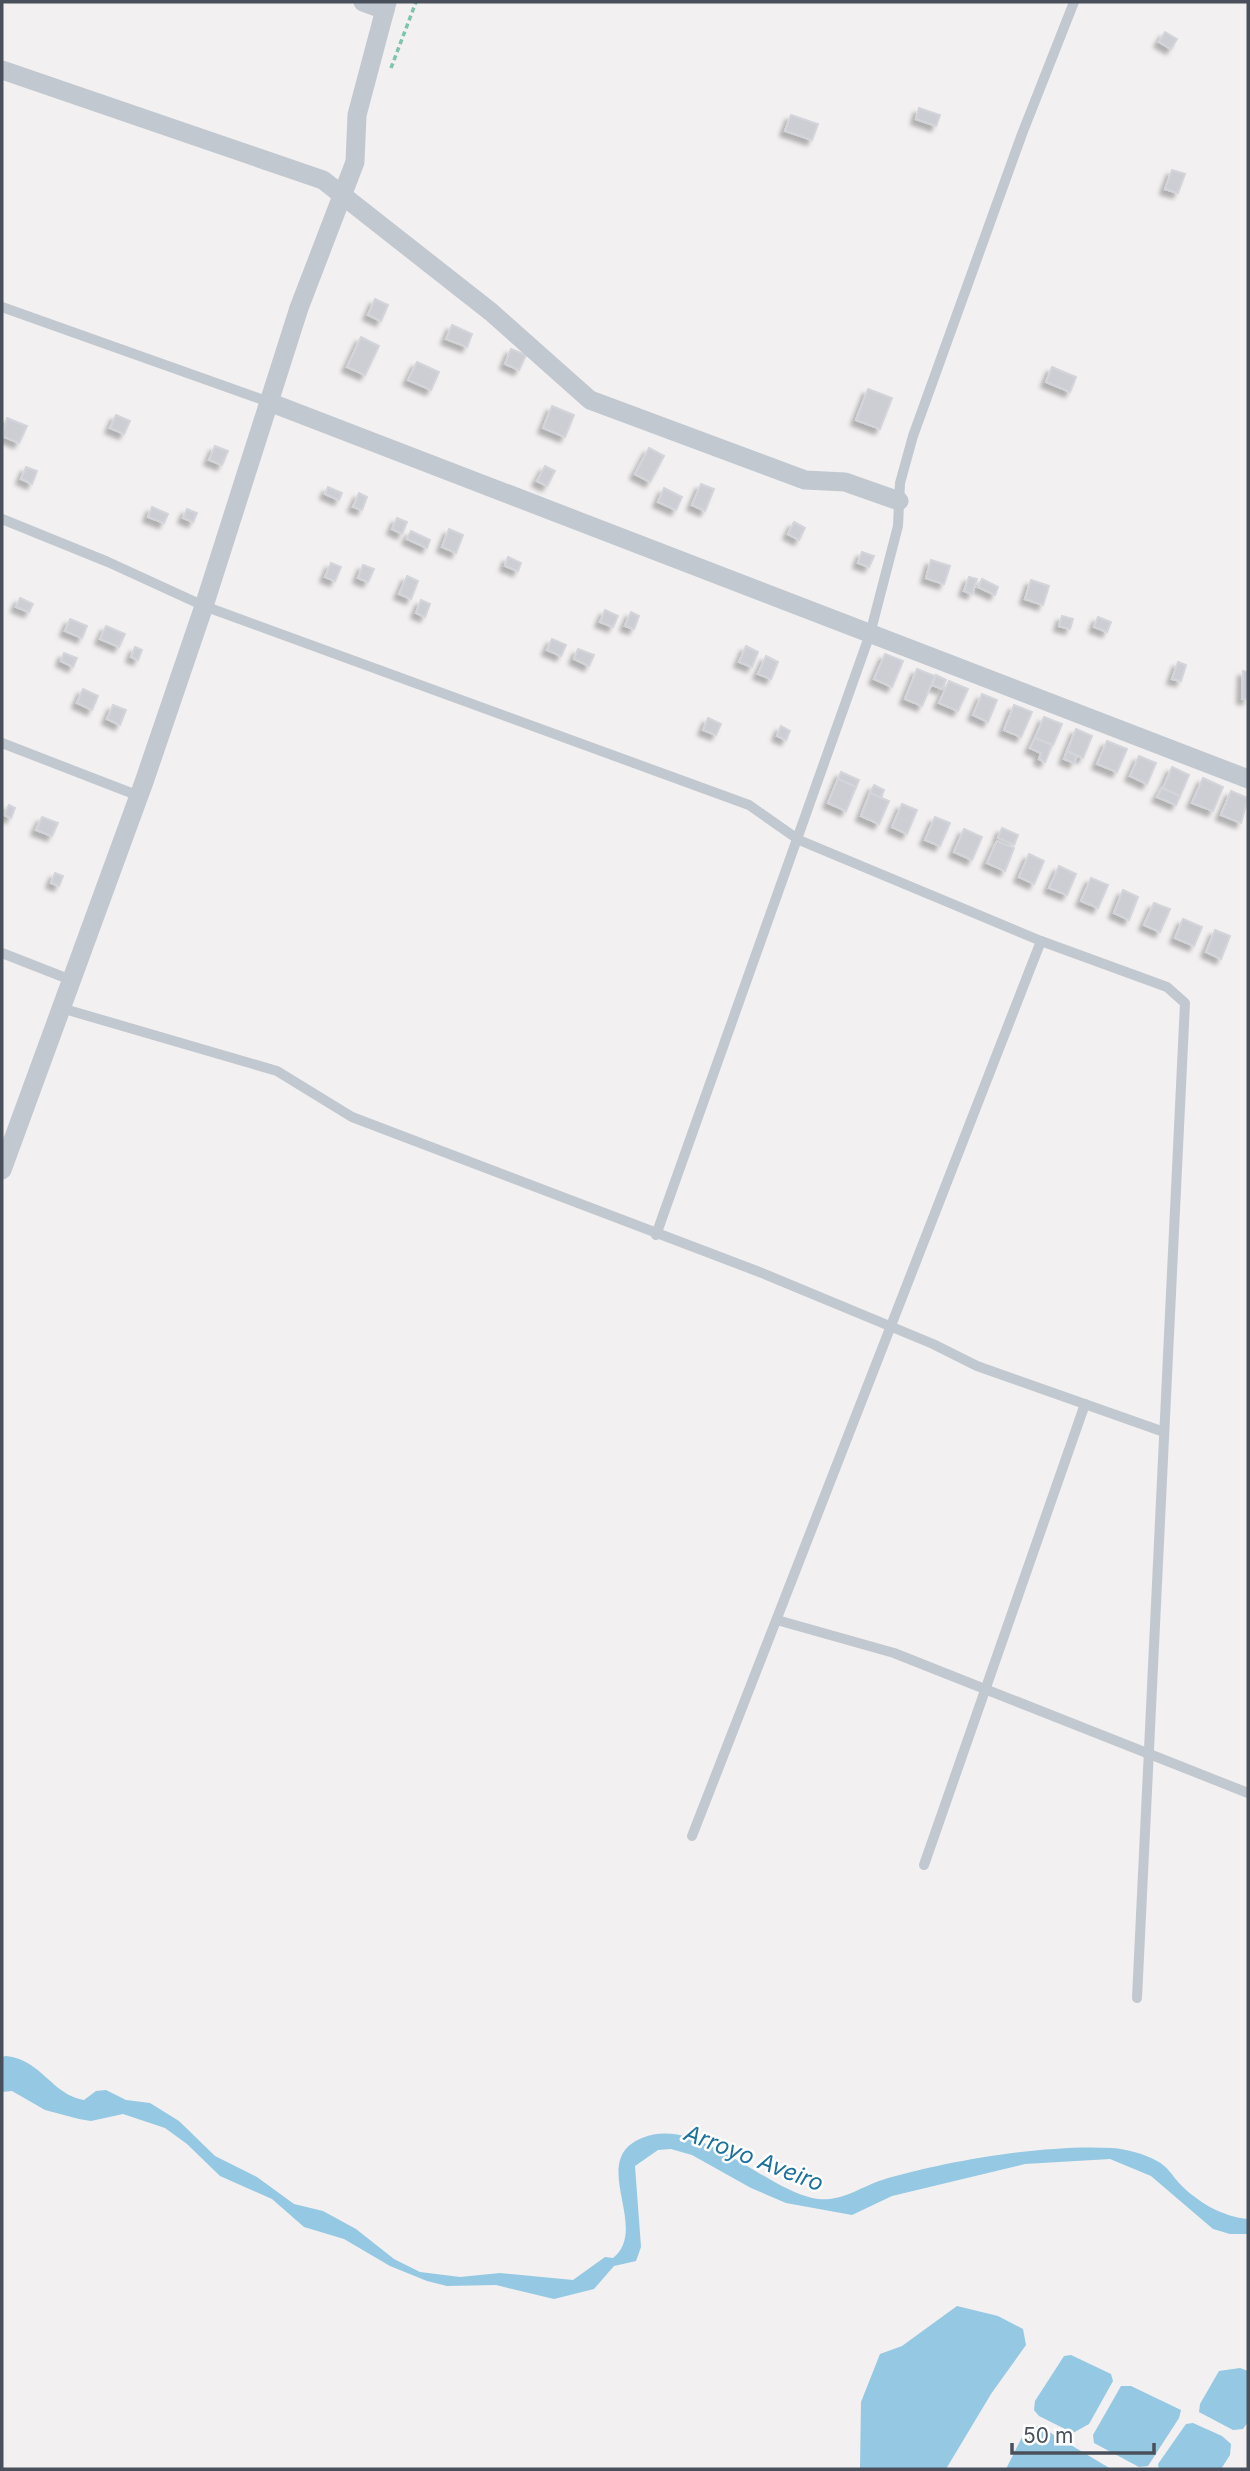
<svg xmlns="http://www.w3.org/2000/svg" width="1250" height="2471" font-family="Inter,sans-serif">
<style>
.water{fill:#94c8e3}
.building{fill:#cdced3;stroke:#d4d5da;stroke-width:2;filter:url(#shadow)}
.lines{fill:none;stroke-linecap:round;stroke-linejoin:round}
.path{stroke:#7ec5ab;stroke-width:3.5;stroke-dasharray:5 3.5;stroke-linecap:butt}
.service{stroke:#c2c8d0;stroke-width:10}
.minor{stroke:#c2c8d0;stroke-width:19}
.labels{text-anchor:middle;stroke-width:5;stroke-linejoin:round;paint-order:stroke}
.water-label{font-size:23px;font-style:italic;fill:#1b709c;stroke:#fff}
</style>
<defs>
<filter id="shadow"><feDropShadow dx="-5" dy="5" stdDeviation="2" flood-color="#0004"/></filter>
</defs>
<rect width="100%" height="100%" fill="#f2f0f0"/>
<g class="water">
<path d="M6,2056C42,2060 52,2095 84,2100L96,2091L106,2090L126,2100L150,2103L179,2121L215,2156L257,2177L294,2204L323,2211L356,2229L394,2259L420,2272L460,2277L500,2273L573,2280L605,2257L613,2258C651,2228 587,2160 642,2138C696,2115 761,2186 812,2198C839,2204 858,2188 882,2180C946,2161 1045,2144 1112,2148C1126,2149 1145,2154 1157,2161C1167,2166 1172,2175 1179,2183C1197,2202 1223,2217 1248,2219V2234H1230L1213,2229L1151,2176L1110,2159L1025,2164L892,2196L852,2215L786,2203L751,2188L692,2155L671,2149L658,2150L635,2166L641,2247L636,2261L614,2266L594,2289L554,2299L496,2285L447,2286L427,2281L390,2266L344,2239L304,2227L272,2199L220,2176L187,2144L165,2128L123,2114L91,2121L79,2119L45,2110L12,2091L2,2092V2057Z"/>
<path d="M957,2306L998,2316L1023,2329L1026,2345L991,2394L946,2469H860L861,2402L880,2354L902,2346Z"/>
<path d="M1071,2355L1111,2374L1113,2381L1089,2424L1073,2433L1039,2416L1034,2410L1035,2401L1064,2356Z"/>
<path d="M1240,2368L1248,2371V2422L1243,2429L1233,2430L1199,2412L1200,2404L1219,2371Z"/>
<path d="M1121,2386H1131L1181,2410L1179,2418L1148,2466L1139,2467L1094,2443L1093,2435Z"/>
<path d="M1193,2423L1222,2436L1231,2444L1230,2455L1221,2469H1159L1158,2464L1186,2424Z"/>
<path d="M1028,2425L1039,2426L1111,2469H1006Z"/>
</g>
<g class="building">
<path d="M1165,32L1177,39L1171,49L1159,42Z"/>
<path d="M919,108L940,115L936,126L916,119Z"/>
<path d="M791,115L818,124L812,140L785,131Z"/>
<path d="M1172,170L1185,174L1178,193L1165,189Z"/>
<path d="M375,299L388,305L381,321L368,315Z"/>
<path d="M452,325L472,334L467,347L446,339Z"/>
<path d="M361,337L379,346L365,375L347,367Z"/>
<path d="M511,349L526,355L519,370L505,364Z"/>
<path d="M417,362L439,372L431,390L408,380Z"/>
<path d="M1052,367L1076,377L1070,392L1046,382Z"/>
<path d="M868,389L892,398L880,429L856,420Z"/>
<path d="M552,406L574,415L565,437L543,428Z"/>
<path d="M116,415L130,421L124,434L110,428Z"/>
<path d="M7,418L27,426L19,443L2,436Z"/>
<path d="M215,446L228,451L222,465L209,460Z"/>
<path d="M649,448L664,456L650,482L635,474Z"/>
<path d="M545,466L555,471L547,486L537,481Z"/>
<path d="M26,467L37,471L32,484L21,479Z"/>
<path d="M701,484L714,489L705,511L692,505Z"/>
<path d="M328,487L342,493L339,500L325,494Z"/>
<path d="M664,488L682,497L676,510L658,502Z"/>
<path d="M359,493L367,497L362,510L353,507Z"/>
<path d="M152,507L168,514L164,523L148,517Z"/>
<path d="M187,509L197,513L193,522L183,518Z"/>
<path d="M397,518L407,522L402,534L392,529Z"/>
<path d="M794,522L805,528L799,540L788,534Z"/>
<path d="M449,529L463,535L456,553L442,547Z"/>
<path d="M411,531L430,540L427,548L407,539Z"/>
<path d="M862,552L874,556L869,567L858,563Z"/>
<path d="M508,557L521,563L518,571L505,566Z"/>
<path d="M931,560L950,566L944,584L926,578Z"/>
<path d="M331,563L341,567L335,581L325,577Z"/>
<path d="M363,565L374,569L368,582L358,578Z"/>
<path d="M407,576L418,581L411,599L399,594Z"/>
<path d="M969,577L977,579L972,594L964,591Z"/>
<path d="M982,579L998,587L995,595L978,587Z"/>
<path d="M1031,580L1049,586L1043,605L1025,599Z"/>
<path d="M20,598L33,604L29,612L16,607Z"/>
<path d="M421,600L430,604L425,617L416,613Z"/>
<path d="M605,610L618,616L613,627L600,622Z"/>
<path d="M631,612L639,616L634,629L625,626Z"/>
<path d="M1062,616L1073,619L1070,629L1059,626Z"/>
<path d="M1098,617L1111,622L1107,632L1094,627Z"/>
<path d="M70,619L87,626L82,638L65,631Z"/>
<path d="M106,626L125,634L119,647L100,639Z"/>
<path d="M552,639L566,645L561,656L547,650Z"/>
<path d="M746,646L758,652L752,667L739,662Z"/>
<path d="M135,647L142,650L138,660L131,657Z"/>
<path d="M578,649L594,655L589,666L574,659Z"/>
<path d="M64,653L77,658L73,667L61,661Z"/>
<path d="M885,654L903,661L892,687L874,679Z"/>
<path d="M766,656L778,662L771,679L758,674Z"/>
<path d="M1178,662L1186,665L1181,681L1172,679Z"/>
<path d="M917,669L935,676L922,706L905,699Z"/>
<path d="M1243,671L1248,672V699H1242Z"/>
<path d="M936,675L946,680L942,689L932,685Z"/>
<path d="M949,681L968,689L958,711L939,703Z"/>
<path d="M83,689L98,696L92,710L77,703Z"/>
<path d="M982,694L997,700L988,722L973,715Z"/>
<path d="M113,705L126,710L120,725L107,719Z"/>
<path d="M1014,705L1032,712L1021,737L1004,730Z"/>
<path d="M1044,717L1062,724L1053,745L1035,738Z"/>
<path d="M708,718L721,724L716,735L703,730Z"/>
<path d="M781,726L790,731L786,740L777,736Z"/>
<path d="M1076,729L1092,736L1083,758L1067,751Z"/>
<path d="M1035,738L1052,745L1045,762L1039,759L1041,753L1030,748Z"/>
<path d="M1107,741L1127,749L1117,772L1097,764Z"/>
<path d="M1067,751L1077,756L1074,763L1064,759Z"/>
<path d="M1139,756L1156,763L1147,784L1130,776Z"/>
<path d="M1172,767L1189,775L1180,796L1163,788Z"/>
<path d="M841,772L859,780L856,787L838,779Z"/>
<path d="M1203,778L1223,787L1213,811L1192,803Z"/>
<path d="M838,779L856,787L846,811L828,803Z"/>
<path d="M874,785L884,790L881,798L870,793Z"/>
<path d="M1162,788L1180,796L1176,805L1157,797Z"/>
<path d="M1231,791L1248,798L1241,823L1221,815Z"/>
<path d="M870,793L889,801L879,824L861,816Z"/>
<path d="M902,804L917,810L907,834L892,827Z"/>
<path d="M9,805L15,808L11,818L4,815Z"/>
<path d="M42,817L58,823L52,836L36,830Z"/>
<path d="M935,817L950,823L940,846L925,840Z"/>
<path d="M1002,828L1018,835L1014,845L998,838Z"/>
<path d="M964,829L982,837L972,860L954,852Z"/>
<path d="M997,841L1014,848L1005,871L987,863Z"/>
<path d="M1029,854L1044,861L1034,884L1019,877Z"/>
<path d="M1059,866L1076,874L1067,895L1049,888Z"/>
<path d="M55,873L63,876L59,886L51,883Z"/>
<path d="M1091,878L1108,885L1098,908L1081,901Z"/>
<path d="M1123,890L1138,897L1129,920L1114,913Z"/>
<path d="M1154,903L1170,909L1160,932L1144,925Z"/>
<path d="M1183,919L1202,927L1194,946L1175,938Z"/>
<path d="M1215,930L1230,936L1221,959L1206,952Z"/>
</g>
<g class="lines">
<path class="path" d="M391,68L416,2"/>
<g class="service">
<path d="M2,307L269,402"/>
<path d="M2,519L108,562L204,606L749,805L799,840L1041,941L1167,987L1185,1003L1137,1998"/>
<path d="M2,743L139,796"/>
<path d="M2,953L71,980"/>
<path d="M61,1008L277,1071L352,1117L762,1273L933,1344L977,1366L1164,1432"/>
<path d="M656,1235L870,634L898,526L900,483L913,436L1022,134L1074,2"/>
<path d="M777,1620L894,1653L1248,1793"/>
<path d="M692,1836L1041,941"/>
<path d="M924,1865L1085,1404"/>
</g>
<g class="minor">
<path d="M363,2L385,10"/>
<path d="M2,70L323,180L491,312L590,400L805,480L845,482L899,501"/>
<path d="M269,402L1248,779"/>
<path d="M2,1170L144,782L204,606L299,308L355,162L357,115L387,2"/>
</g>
</g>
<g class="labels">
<g class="water-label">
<text transform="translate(754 2158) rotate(21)" y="8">Arroyo Aveiro</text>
</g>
</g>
<rect width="1250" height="2471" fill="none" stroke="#49505b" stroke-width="7"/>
<path d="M1012 2443v10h142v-10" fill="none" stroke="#49505b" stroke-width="3.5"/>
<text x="1023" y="2443" font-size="21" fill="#49505b" stroke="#ffffff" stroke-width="5" paint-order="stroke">50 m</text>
</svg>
